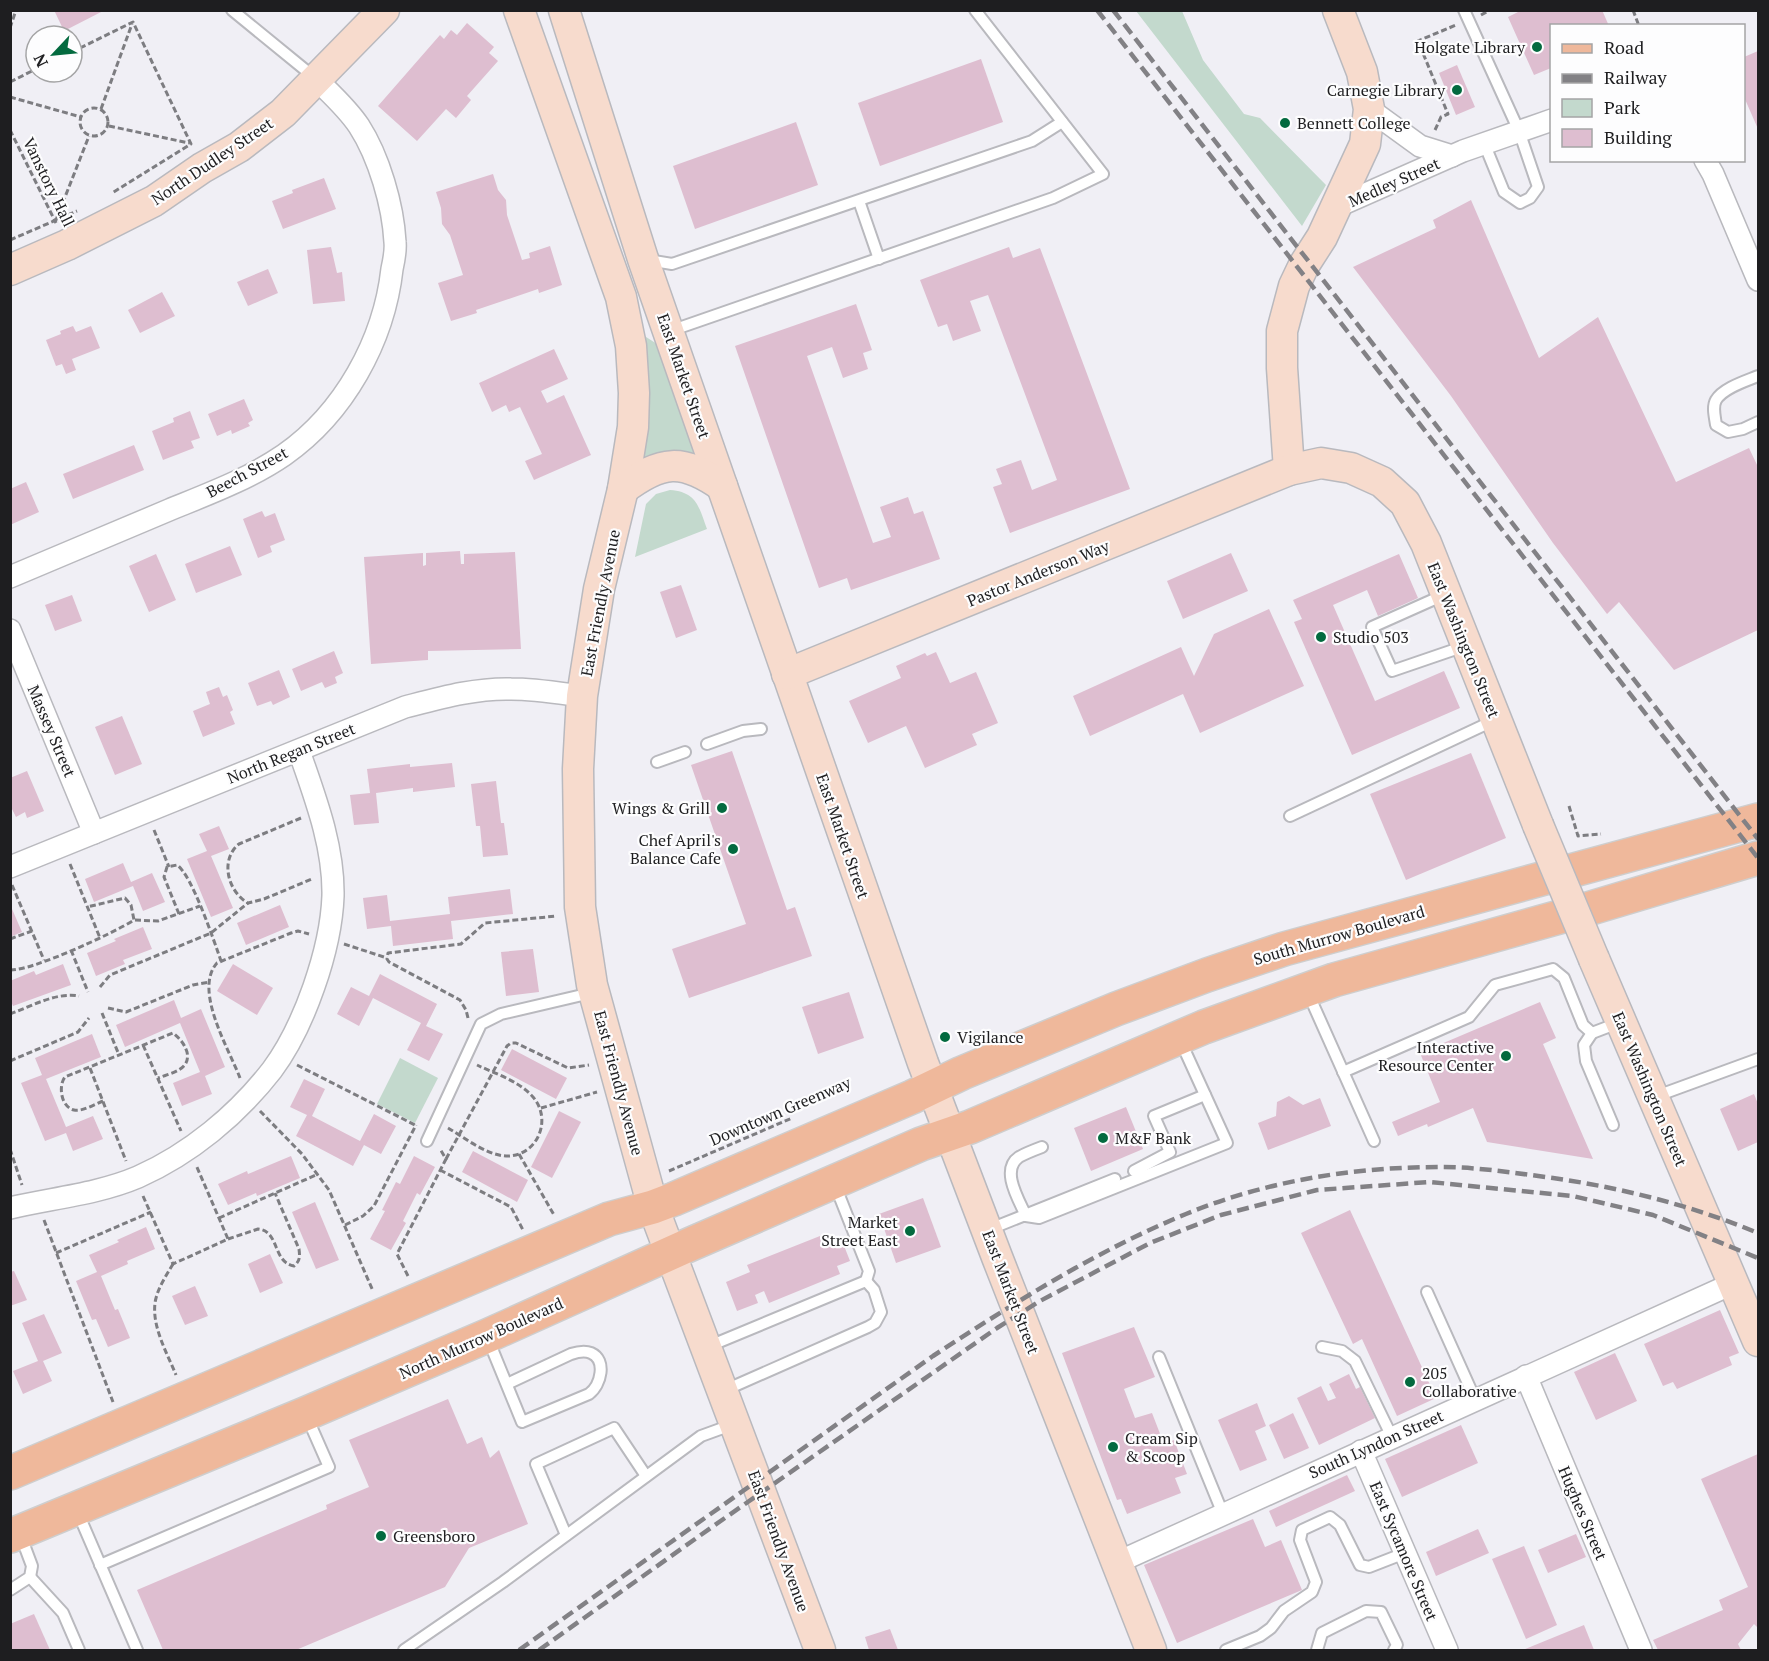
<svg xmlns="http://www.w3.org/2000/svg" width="1769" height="1661" font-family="'PT Serif',serif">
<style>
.green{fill:#c3d9cd}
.building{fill:#debed0}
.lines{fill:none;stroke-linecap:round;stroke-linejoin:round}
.lane-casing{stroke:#b9b9be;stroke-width:14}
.street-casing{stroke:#b9b9be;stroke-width:24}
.secondary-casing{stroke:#b9b9be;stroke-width:33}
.primary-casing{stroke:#cecece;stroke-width:36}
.path{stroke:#7d7d81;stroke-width:3;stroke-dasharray:6 3;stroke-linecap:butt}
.lane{stroke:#fff;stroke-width:10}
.street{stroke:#fff;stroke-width:21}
.secondary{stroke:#f7dbcd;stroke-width:30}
.primary{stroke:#efb89b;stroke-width:33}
.rail{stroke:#828185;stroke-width:4.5;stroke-dasharray:12 6;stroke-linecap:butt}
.secondary-bridge-casing{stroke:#b9b9be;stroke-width:33;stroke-linecap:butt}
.secondary-bridge{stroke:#f7dbcd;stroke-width:30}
.poi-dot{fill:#036a3f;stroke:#fdfdfe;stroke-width:2}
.labels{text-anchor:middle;stroke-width:4.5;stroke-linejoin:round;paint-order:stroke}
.poi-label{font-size:16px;fill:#1e1e20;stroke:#fdfdfe;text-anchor:start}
.street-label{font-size:16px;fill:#1e1e20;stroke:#fdfdfe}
</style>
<rect width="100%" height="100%" fill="#f0eff5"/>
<g class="green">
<path d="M1136,11H1182L1203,60L1244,114L1260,118L1326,185L1302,226Z"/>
<path d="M643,335L660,346L696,456L644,459L642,454Z"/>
<path d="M670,490C697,492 699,507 707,529L635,557L646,504L656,494Z"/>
<path d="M400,1058L438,1078L415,1123L377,1104Z"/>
</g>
<g class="building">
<path d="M54,10H105L64,31Z"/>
<path d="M1522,10H1602L1609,26H1551V68L1534,75L1508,17Z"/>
<path d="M467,23L494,47L489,53L498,61L467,96L471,100L456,118L446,109L417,141L378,106L440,35L444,39L451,30L457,35Z"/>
<path d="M1758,51V129L1744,97V57Z"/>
<path d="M981,59L1003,122L880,166L858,103Z"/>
<path d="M1457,65L1475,107L1456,115L1439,73Z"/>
<path d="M796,122L818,185L695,229L673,166Z"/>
<path d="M493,174L498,190L506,200L507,215L522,260L530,258L529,253L550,246L562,285L539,293L538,289L476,310L477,313L451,321L438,283L463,275L450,235L442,224L441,208L436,192Z"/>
<path d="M324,178L336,209L283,229L272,201L293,193L292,190Z"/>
<path d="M1471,200L1539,358L1598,317L1676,482L1749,448L1758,467V630L1674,670L1619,602L1607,614L1553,543L1451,396L1353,267L1436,228L1433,220Z"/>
<path d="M331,247L337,273L342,272L345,301L313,304L307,250Z"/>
<path d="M1009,247L1013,258L1040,248L1130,489L1010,533L993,487L1002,484L996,469L1021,460L1032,490L1057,480L988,295L970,301L981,331L953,341L947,324L938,327L920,280Z"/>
<path d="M268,269L278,293L248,306L237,282Z"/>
<path d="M162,292L175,316L140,333L128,310Z"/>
<path d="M856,304L872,350L863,353L868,369L843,378L832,347L807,356L873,543L891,537L880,507L908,497L914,514L923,511L940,559L851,590L847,578L819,588L735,346Z"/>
<path d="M73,326L76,332L91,326L100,348L72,359L76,370L66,374L62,364L56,366L46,340L61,334L60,331Z"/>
<path d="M554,349L568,379L541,391L547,403L564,395L591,455L534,480L525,461L542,454L520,407L509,412L506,405L492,412L479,383Z"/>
<path d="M244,399L253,420L248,423L250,426L232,434L231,430L217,436L208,414Z"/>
<path d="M190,411L200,438L191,441L194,448L163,460L152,431L174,422L173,418Z"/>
<path d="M134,445L144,470L73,499L63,474Z"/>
<path d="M26,482L39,512L10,525V489Z"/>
<path d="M262,511L265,517L275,513L285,540L270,546L272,552L258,558L243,519Z"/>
<path d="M230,546L242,575L196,593L185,564Z"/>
<path d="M460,551L461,564H464V554L515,552L521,649L428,651V660L371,664L364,557L423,553V566L426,565V553Z"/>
<path d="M1231,553L1248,591L1183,619L1167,581Z"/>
<path d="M156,554L176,600L149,612L129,566Z"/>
<path d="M1399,554L1418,598L1378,616L1367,590L1333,605L1375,701L1444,671L1460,708L1352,755L1294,622L1302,619L1293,600Z"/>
<path d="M681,585L697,630L676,638L660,592Z"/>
<path d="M72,595L82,621L55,631L45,605Z"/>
<path d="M1269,609L1304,686L1200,733L1183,694L1090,736L1073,696L1181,647L1194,676L1214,634Z"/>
<path d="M334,651L343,673L335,677L337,683L325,688L322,682L301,691L292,669Z"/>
<path d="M936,652L950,683L976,672L998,723L972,734L977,745L925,768L906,726L868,743L849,701L901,678L896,666L925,653L927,656Z"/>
<path d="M279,670L290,697L273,705L271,701L257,706L248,683Z"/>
<path d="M219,687L223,697L227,695L233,710L230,712L235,724L203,737L193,711L210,704L206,692Z"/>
<path d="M122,716L142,764L115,775L95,727Z"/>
<path d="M732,751L787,910L795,907L812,956L689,998L672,949L746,924L691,765Z"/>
<path d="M1471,753L1506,838L1406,880L1370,794Z"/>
<path d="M452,763L455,787L413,792V788L376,793L379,823L354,825L350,795L370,793L367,769L410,764V767Z"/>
<path d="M27,771L44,811L27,818L25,812L16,817L10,805V778Z"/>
<path d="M496,781L501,823H504L508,855L483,857L480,826H476L471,784Z"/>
<path d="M219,826L229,849L211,856L233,908L211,917L187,859L207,851L199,834Z"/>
<path d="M123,863L131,882L152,873L165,902L143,911L133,886L94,902L85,879Z"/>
<path d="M510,889L513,914L451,921L453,939L393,946L391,926L367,929L363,898L387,895L390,921L450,914L448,897Z"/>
<path d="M280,905L289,927L246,945L237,923Z"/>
<path d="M12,909L22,932L10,937V910Z"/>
<path d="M143,927L152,949L123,960L125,964L96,976L87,953L116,941L114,939Z"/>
<path d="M533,949L539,992L506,996L501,952Z"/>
<path d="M63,964L71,985L13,1006L10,999V981L34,971L36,975Z"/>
<path d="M233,964L273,988L257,1015L217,991Z"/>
<path d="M380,974L437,1004L426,1026L443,1034L429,1061L407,1050L421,1023L373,998L359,1026L337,1014L351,987L369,996Z"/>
<path d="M849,992L864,1038L818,1054L802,1007Z"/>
<path d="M174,1000L181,1018L201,1009L225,1067L205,1076L212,1094L182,1106L173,1083L200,1072L180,1023L125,1047L116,1025Z"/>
<path d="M1540,1002L1556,1038L1543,1044L1593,1159L1487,1142L1473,1108L1428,1127L1427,1124L1398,1136L1392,1122L1440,1102L1420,1053Z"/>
<path d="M92,1034L101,1057L46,1079L66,1127L93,1116L103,1139L73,1151L66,1133L45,1141L21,1083L42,1075L35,1058Z"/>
<path d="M512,1049L567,1078L556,1099L501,1070Z"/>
<path d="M304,1079L325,1089L312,1116L360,1141L374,1114L396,1126L381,1154L364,1145L353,1166L296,1136L307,1115L290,1107Z"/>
<path d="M1754,1094L1758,1104V1142L1738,1151L1720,1109Z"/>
<path d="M1289,1096L1303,1105L1320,1098L1331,1126L1268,1150L1258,1123L1276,1116L1277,1102Z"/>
<path d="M1126,1107L1143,1149L1091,1171L1074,1128Z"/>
<path d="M559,1111L581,1122L552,1178L531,1167Z"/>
<path d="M473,1151L528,1180L517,1202L462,1172Z"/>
<path d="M291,1156L300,1178L257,1196L256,1193L228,1205L218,1184L247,1171L248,1174Z"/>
<path d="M414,1156L435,1167L420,1195L417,1193L403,1221L406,1223L391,1250L370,1239L385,1211L382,1210L396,1182L400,1184Z"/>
<path d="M923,1198L941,1247L896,1263L879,1214Z"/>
<path d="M315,1202L339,1260L316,1269L292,1212Z"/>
<path d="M1350,1210L1436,1398L1397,1416L1362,1339L1353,1344L1301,1233Z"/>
<path d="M146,1227L155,1249L127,1261L128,1264L101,1276L115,1310L118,1309L130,1338L108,1347L96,1319L92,1320L76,1281L97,1272L89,1255L119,1242L117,1240Z"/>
<path d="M825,1234L829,1243L841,1238L850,1261L837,1266L840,1274L769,1303L764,1291L755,1295L758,1303L737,1311L726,1282L750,1272L747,1265Z"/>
<path d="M270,1254L283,1283L260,1293L248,1264Z"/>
<path d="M14,1271L27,1300L10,1306V1272Z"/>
<path d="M195,1286L208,1316L185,1325L172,1296Z"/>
<path d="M1720,1310L1739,1353L1729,1357L1732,1365L1677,1389L1673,1382L1663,1386L1644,1344Z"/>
<path d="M44,1314L62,1353L43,1361L52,1381L23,1394L13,1371L38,1361L22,1323Z"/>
<path d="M1134,1327L1155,1377L1124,1389L1135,1418L1152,1413L1164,1444L1174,1440L1187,1474L1175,1478L1181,1493L1127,1514L1121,1499L1117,1500L1062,1353Z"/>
<path d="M1615,1353L1637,1401L1596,1420L1574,1372Z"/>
<path d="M1349,1374L1356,1389L1360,1387L1375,1418L1319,1445L1297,1398L1321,1386L1328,1401L1336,1398L1329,1384Z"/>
<path d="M448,1399L467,1444L482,1437L490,1458L499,1450L528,1524L469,1548L445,1587L296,1650H163L137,1590L327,1509L326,1505L369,1487L349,1440Z"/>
<path d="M1257,1403L1266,1426L1255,1431L1267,1460L1240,1471L1218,1420Z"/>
<path d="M1293,1413L1309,1448L1284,1459L1269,1425Z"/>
<path d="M1461,1425L1478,1463L1402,1497L1385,1459Z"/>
<path d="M1758,1454V1628L1754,1624L1738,1644L1741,1650H1658L1653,1640L1723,1610L1719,1600L1748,1587L1701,1479Z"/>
<path d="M1347,1475L1355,1491L1276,1527L1269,1511Z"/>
<path d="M1253,1519L1265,1547L1281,1540L1302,1590L1177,1643L1144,1565Z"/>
<path d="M1478,1529L1489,1553L1436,1576L1426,1552Z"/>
<path d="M1576,1534L1586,1557L1548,1573L1538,1550Z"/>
<path d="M1524,1546L1557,1625L1526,1639L1492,1559Z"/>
<path d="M34,1614L50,1650H10V1624Z"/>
<path d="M1584,1625L1594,1650H1523Z"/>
<path d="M890,1629L898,1650H869L865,1637Z"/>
</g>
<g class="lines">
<g class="lane-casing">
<g id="lane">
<path d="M232,10L314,77"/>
<path d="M1464,10L1519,131L1538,187L1530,198L1520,203L1504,192L1484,143"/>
<path d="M859,201L879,259"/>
<path d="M648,260L672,264L1032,141L1062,122"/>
<path d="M670,331L1053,198L1103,174L975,10"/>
<path d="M1758,376C1746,381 1723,388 1716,400C1712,407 1715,417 1716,425L1728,432L1743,429L1758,422"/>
<path d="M1446,594L1372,627L1392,671L1465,646"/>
<path d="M707,744L743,731L761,729"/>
<path d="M657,762L685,752"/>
<path d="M1290,816L1495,720"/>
<path d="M1308,993L1374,1141"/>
<path d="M1592,1033L1584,1045L1586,1061L1613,1125"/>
<path d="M1343,1072L1469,1017L1495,985L1553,969L1564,978L1583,1025L1592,1033L1618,1023"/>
<path d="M1654,1097L1758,1059"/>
<path d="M427,1141L481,1024L501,1014L591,993"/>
<path d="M1134,1171L1170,1152L1154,1116L1205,1095"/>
<path d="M835,1185L869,1271L866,1281"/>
<path d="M1026,1216L1039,1218L1227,1143L1180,1040"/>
<path d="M1026,1216C1019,1200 1000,1170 1019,1157C1026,1153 1034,1150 1042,1147"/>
<path d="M990,1229L1115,1179"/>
<path d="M1427,1292L1475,1399"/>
<path d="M488,1339L522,1422L589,1394C601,1385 607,1360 591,1353C584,1350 577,1352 571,1354L507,1384"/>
<path d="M707,1347L866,1281L874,1290L881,1312L875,1323L868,1327L723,1391"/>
<path d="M1322,1347L1342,1351L1355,1361L1392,1437"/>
<path d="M1159,1357L1223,1514"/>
<path d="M78,1513L137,1650"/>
<path d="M566,1535L536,1464L614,1428L646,1476"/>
<path d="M100,1565L329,1467L307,1417"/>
<path d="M30,1577L63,1613L79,1650"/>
<path d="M10,1590L30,1577L32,1566L20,1534"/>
<path d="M404,1650L503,1582L701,1436L734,1424"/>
<path d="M1226,1650L1260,1636L1271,1628L1284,1611L1312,1592L1316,1582L1300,1540L1302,1530L1330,1517L1340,1525L1360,1565L1369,1567L1405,1553"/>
<path d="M1317,1650L1322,1633L1366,1611L1381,1612L1397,1645L1394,1650"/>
</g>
</g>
<g class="street-casing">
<g id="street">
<path d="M1369,109L1420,146L1452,156"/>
<path d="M1705,160L1713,174L1758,280"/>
<path d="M1336,207L1463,151L1552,120"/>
<path d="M10,577C63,555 116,532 169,510C208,494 249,479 284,455C344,413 384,341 392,269C394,260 396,251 395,242C393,205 379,157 359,126C347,108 331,94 316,79"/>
<path d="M10,630L94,833"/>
<path d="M10,867L405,707C440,698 475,688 511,689C535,689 559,693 582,696"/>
<path d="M10,1208C53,1198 98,1194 138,1177C190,1154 237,1115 272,1070C304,1027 331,950 333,896C334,846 315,797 299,751"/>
<path d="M1526,1376L1641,1650"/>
<path d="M1361,1451L1447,1650"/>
<path d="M1116,1563L1734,1283"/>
</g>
</g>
<g class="secondary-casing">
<g id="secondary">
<path d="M519,10L621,297L631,346L634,393L633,427L623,489L599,589L582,696L578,769L580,907L592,985L653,1207L820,1650"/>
<path d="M564,10L643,259L923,1063L997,1257L1151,1650"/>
<path d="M10,270L67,245L154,201L202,168L239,147L283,113L384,10"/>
<path d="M1289,470L1282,368V331L1294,286L1304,265L1322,237L1365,144L1369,109L1362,72L1338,10"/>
<path d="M623,489C662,460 682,458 722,486"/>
<path d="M787,674L1289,470L1321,463L1351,468L1382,482L1405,503L1426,543L1538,825"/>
<path d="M1594,959L1758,1341"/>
</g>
</g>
<g class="primary-casing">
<g id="primary">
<path d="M10,1473L609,1219L653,1207L674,1199L912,1097L962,1073L1116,1009L1207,975L1284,949L1758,820"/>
<path d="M10,1536L305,1414L487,1336L691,1244L921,1144L970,1127L1204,1027L1334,980L1581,911L1758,858"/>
</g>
</g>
<g class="path">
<path d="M1633,10L1639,26"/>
<path d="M1481,15L1490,10"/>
<path d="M10,28L16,10"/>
<path d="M72,52L133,22L191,144L112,193"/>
<path d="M10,82L36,69"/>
<path d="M10,97L81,117"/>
<circle cx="94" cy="122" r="14"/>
<path d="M101,109L132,24"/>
<path d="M109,126L189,143"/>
<path d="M10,130L56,223"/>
<path d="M1435,130L1441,117L1448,114L1418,41L1456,25"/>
<path d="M56,220L89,136"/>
<path d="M10,240L77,211"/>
<path d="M1569,806L1578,836L1601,834"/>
<path d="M301,818L239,844C220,859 227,891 248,903L264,899L312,879"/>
<path d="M154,830L169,867"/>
<path d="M70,864L100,938"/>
<path d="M12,885L44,960"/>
<path d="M179,914L164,877L167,867L177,865C192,875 214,941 221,961"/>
<path d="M135,920L158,921L200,906"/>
<path d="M10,939L32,931"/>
<path d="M344,944L387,958"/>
<path d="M71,950L88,992"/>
<path d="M10,970C32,971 114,933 134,920L131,905L125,898L87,907"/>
<path d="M100,987L110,975L211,933L248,903"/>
<path d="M108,1008L126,1012L193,985L210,982"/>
<path d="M102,1013L119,1055"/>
<path d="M10,1014C32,1006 56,992 79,996"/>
<path d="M468,1018L466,1010L460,1000L389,962L387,959L388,953L461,944L485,923L557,916"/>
<path d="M143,1045L181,1131"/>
<path d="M10,1061L78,1032L89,1018"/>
<path d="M297,1065L417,1126"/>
<path d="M90,1068L126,1161"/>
<path d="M240,1078C229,1049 193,990 217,963L291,933L298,931L309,934"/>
<path d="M103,1101C95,1104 82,1112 74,1110C61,1107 58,1086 65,1077L173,1033C180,1039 184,1043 187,1052C191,1070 171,1073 158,1078"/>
<path d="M541,1108L597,1092"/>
<path d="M260,1111L302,1154L329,1190L373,1291"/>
<path d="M448,1128C465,1138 486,1155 506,1156C537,1157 553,1120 533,1097C519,1081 496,1074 477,1065"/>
<path d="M10,1149L22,1185"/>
<path d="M519,1154L554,1215"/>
<path d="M446,1159L507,1046L511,1043H516L568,1068L589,1065"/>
<path d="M440,1170L511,1207L523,1230"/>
<path d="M669,1171L792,1118"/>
<path d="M143,1196L173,1264L228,1239L196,1165"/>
<path d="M219,1218L318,1174"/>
<path d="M44,1220L113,1402"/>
<path d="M345,1225L363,1216L374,1206L416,1125"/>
<path d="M228,1239L258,1229C280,1231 272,1262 294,1266C300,1261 300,1257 299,1249L275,1193"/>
<path d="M56,1253L151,1212"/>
<path d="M173,1264C166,1276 157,1289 155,1303C152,1327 167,1353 176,1375"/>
<path d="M408,1276L397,1254L446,1159L440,1149"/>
</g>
<use href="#lane" class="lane"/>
<use href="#street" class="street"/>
<use href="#secondary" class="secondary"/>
<use href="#primary" class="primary"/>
<g class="rail">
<path d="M1097,10L1758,858"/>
<path d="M1113,10L1758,839"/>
<path d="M519,1650L933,1356C1014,1303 1096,1251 1186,1214C1266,1181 1353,1167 1440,1167C1478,1167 1515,1173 1553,1178C1623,1188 1693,1206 1758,1233"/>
<path d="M539,1650L712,1527L997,1328L1040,1301L1150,1243L1221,1215L1317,1190L1430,1182L1573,1196L1653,1215L1758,1258"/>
</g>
<g class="secondary-bridge-casing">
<path id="secondary-bridge" d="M1538,825L1594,959"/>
</g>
<use href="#secondary-bridge" class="secondary-bridge"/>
</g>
<g class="poi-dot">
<circle cx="1537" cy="47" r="6"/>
<circle cx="1457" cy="90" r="6"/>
<circle cx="1285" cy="123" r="6"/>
<circle cx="1321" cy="637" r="6"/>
<circle cx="722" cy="808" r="6"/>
<circle cx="733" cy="849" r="6"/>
<circle cx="945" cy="1037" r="6"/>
<circle cx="1506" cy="1056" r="6"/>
<circle cx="1103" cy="1138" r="6"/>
<circle cx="910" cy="1231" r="6"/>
<circle cx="1410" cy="1382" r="6"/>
<circle cx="1113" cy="1447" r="6"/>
<circle cx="381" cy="1536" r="6"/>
</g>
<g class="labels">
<g class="poi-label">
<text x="1525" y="53" text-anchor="end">Holgate Library</text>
<text x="1445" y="96" text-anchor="end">Carnegie Library</text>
<text x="1297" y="129">Bennett College</text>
<text x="1333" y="643">Studio 503</text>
<text x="710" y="814" text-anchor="end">Wings &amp; Grill</text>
<text x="721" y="846" text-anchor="end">Chef April's<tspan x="721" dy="18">Balance Cafe</tspan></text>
<text x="957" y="1043">Vigilance</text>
<text x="1494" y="1053" text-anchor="end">Interactive<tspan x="1494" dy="18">Resource Center</tspan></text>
<text x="1115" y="1144">M&amp;F Bank</text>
<text x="898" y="1228" text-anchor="end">Market<tspan x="898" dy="18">Street East</tspan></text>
<text x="1422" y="1379">205<tspan x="1422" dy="18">Collaborative</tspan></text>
<text x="1125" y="1444">Cream Sip<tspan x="1125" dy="18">&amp; Scoop</tspan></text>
<text x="393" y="1542">Greensboro</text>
</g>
<g class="street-label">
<text transform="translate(212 161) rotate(-34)" y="6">North Dudley Street</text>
<text transform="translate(49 182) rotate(64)" y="6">Vanstory Hall</text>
<text transform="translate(1394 182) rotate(-24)" y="6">Medley Street</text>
<text transform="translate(684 376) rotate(71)" y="6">East Market Street</text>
<text transform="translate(247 472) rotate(-28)" y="6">Beech Street</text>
<text transform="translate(1038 573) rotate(-22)" y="6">Pastor Anderson Way</text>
<text transform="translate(600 603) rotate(-79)" y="6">East Friendly Avenue</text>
<text transform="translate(1464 640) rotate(68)" y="6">East Washington Street</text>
<text transform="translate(52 731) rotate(67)" y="6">Massey Street</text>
<text transform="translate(291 753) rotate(-22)" y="6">North Regan Street</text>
<text transform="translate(843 836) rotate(71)" y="6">East Market Street</text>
<text transform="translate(1339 935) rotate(-16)" y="6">South Murrow Boulevard</text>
<text transform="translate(619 1083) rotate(75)" y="6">East Friendly Avenue</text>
<text transform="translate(1650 1089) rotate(67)" y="6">East Washington Street</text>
<text transform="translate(780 1111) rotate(-23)" y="6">Downtown Greenway</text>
<text transform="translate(1011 1292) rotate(69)" y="6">East Market Street</text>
<text transform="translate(481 1338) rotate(-24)" y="6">North Murrow Boulevard</text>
<text transform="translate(1376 1444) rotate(-24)" y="6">South Lyndon Street</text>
<text transform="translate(1583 1513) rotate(67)" y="6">Hughes Street</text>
<text transform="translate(779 1541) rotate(70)" y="6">East Friendly Avenue</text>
<text transform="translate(1404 1551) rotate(67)" y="6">East Sycamore Street</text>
</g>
</g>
<rect width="1769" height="1661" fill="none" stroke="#1e1e20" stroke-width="24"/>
<rect x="1550" y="24" width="195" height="138" fill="#fdfdfe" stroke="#a4a4a5" stroke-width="1.5"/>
<rect x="1562" y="44" width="30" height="9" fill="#efb89b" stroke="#a4a4a5" stroke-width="1.5"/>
<text x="1604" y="54" font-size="18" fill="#1e1e20">Road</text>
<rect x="1562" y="74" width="30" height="9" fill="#828185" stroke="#a4a4a5" stroke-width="1.5"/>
<text x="1604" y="84" font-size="18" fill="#1e1e20">Railway</text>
<rect x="1562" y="99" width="30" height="18" fill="#c3d9cd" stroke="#a4a4a5" stroke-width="1.5"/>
<text x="1604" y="114" font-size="18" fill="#1e1e20">Park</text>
<rect x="1562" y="129" width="30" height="18" fill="#debed0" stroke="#a4a4a5" stroke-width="1.5"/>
<text x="1604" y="144" font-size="18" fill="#1e1e20">Building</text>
<g transform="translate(54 54) rotate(244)"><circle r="28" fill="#fdfdfe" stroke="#a4a4a5" stroke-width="1.5"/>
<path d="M0-4.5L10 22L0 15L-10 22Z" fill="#036a3f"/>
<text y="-9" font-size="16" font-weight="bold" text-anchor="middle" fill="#1e1e20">N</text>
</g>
</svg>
